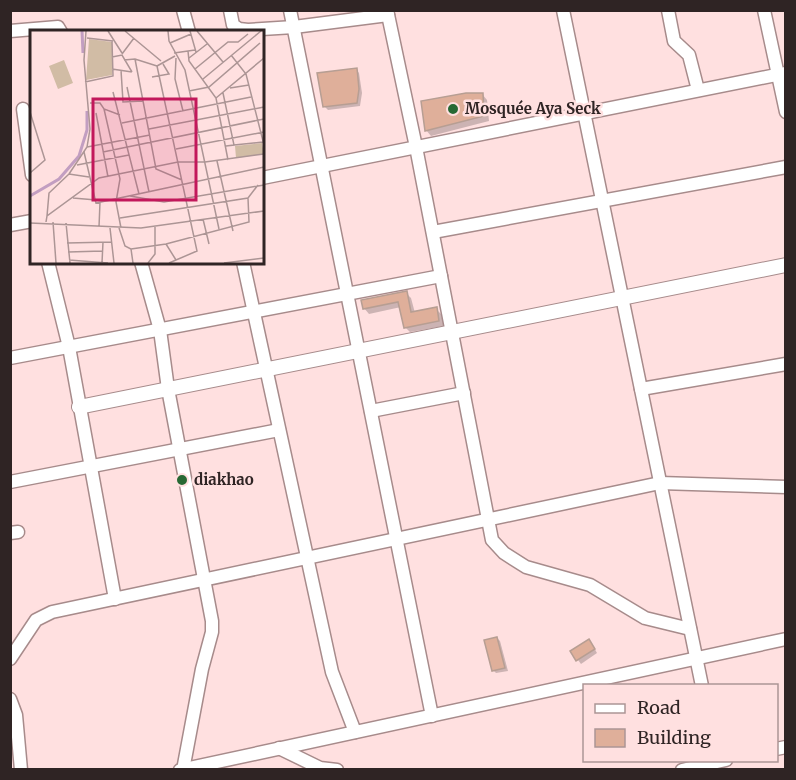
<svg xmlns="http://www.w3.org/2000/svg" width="796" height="780" font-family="Merriweather,serif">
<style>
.shadow{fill:#0003}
.building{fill:#dfaf9a;stroke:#b79e93;stroke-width:1.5}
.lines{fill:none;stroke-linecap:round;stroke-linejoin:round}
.minor-casing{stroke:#a78b8b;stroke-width:15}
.tertiary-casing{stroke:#a78b8b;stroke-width:16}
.minor{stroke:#fff;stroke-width:12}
.tertiary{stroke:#fff;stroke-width:14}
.poi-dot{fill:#276934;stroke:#ffe0e0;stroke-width:2}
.labels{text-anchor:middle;stroke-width:5;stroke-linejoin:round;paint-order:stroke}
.poi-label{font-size:15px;font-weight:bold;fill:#2f2424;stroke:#ffe0e0;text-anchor:start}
.inset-river{fill:none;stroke:#c29ec1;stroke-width:3}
.inset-road{fill:none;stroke:#ac9595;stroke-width:1.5}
.view{fill:#c2185b;fill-opacity:0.15;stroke:#c2185b;stroke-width:3}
.inset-edge{fill:none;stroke:#2f2424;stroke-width:3}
</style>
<rect width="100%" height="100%" fill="#ffe0e0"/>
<g class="shadow">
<path d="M356,69L359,73L362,93L360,106L328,110L325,107Z"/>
<path d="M482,94L487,100L489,121L431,136L426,130Z"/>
<path d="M406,293L411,298L415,313L436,309L441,314L444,326L410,332L405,327L401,307L369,314L364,308Z"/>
<path d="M497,638L500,641L508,671L496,673L493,670Z"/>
<path d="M592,644L597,653L581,664L572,652Z"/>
</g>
<g class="building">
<path d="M357,68L359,89L357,103L323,107L317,73Z"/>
<path d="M466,93H483L484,116L425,131L421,101Z"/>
<path d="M407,291L411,312L437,307L439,321L404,328L398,302L363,309L361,300Z"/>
<path d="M497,637L505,668L492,671L484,640Z"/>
<path d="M589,639L595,649L576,661L570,651Z"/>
</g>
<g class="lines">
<g class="minor-casing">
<g id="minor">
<path d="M183,10L189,32"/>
<path d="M230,10L233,25L239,29L248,30L294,27L388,15"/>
<path d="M290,10L432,716"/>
<path d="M387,10L416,147L492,540L504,553L526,567L590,585L645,618L690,629"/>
<path d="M563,10L702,686"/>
<path d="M668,10L674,41L689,55L698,90"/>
<path d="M764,10L786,112"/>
<path d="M10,31L58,27L61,32"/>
<path d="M23,109L32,175"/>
<path d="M262,178L786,73"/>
<path d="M10,225L32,221"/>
<path d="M433,232L786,167"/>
<path d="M48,262L69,347L115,599"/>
<path d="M141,262L160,330L168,389L212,621V632L202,669L183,770"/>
<path d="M243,262L332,672L355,732"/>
<path d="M10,358L441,276"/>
<path d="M641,389L786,364"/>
<path d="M371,411L464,393"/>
<path d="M10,482L279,430"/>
<path d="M10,533L18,532"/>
<path d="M10,659L36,620L52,612L660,483L786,487"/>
<path d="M10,699L16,715L21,770"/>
<path d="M279,748L320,768L337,770"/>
<path d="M776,749L786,747"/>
<path d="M180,770L786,639"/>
<path d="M682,770L726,760"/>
</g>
</g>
<g class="tertiary-casing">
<path id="tertiary" d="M79,407L786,265"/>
</g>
<use href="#minor" class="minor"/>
<use href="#tertiary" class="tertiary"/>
</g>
<g class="poi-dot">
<circle cx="453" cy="109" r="6"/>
<circle cx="182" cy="480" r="6"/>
</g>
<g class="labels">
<g class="poi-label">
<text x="465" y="114">Mosquée Aya Seck</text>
<text x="194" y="485">diakhao</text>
</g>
</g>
<g transform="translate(30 30)">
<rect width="234" height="234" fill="#ffe0e0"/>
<path d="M59,9L82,12V45L56,50ZM34,30L43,53L28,59L19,36ZM232,113L234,124L206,128L205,116Z" fill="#d1bca5"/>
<path class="inset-river" d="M52,1L53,23M0,166L29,149L49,126L57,100V81"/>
<path class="inset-road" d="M78,1L92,23M95,1L131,31M138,1L139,11L155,40L189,199M160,1L166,22M167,1L193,32M57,8L83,11M140,13L161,4M158,21L159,31L186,68L198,130M144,23L165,20M92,24L104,8M201,25L216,44L234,115M82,27L92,25L102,42M146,28L145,49L153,81M159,28L177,14M105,29L126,139L152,150M94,30L105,29L127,36M127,36L167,221L139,233M127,36L145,26M82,39L102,42M165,39L198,12H208L218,4M91,40L93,72L113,71M122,47L139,44L133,34M173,49L231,1M55,52L83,46L82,11M97,57L119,162M200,58L219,55M159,61L179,57L230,13M83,62L109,164M193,63L204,115L196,116M186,68L234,28M60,73H70L74,79L90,85M74,79L90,149L86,172L91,198M0,82L15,130L0,143M66,83L78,147M92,93L221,67M119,99L234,77M204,115L233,112M57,117L120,105M146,119L234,102M54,122L66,173L234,137M73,122L234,89M187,131L203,201M47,135L99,125M39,144L57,117L60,99L54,30L56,1M100,166L134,172L234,155M43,168L66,170M17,186L19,163L39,144L59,147M90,188L218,168L228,155M173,189L179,214M16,192L17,186L69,148L148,132H175L234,124M23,192L26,233M0,193L111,198L234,181M36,193L40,233M69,197L70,172M80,198L84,233M89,198L95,216L101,219L103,233M37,213L82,212M136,214L146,230M101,219L136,214L219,192L218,168M38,222L73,221M39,230L78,233M72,233L73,212M118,233L125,224V196M194,233L234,228"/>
<path class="view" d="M63,69H166V170H63Z"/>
<rect width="234" height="234" class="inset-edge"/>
</g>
<rect width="796" height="780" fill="none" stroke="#2f2424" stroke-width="24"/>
<rect x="583" y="684" width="195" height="78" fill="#ffe0e0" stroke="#ac9595" stroke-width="1.5"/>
<rect x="595" y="704" width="30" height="9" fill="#ffffff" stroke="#ac9595" stroke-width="1.5"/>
<text x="637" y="714" font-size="18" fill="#2f2424">Road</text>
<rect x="595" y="729" width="30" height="18" fill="#dfaf9a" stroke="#ac9595" stroke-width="1.5"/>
<text x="637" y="744" font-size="18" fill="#2f2424">Building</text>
</svg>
